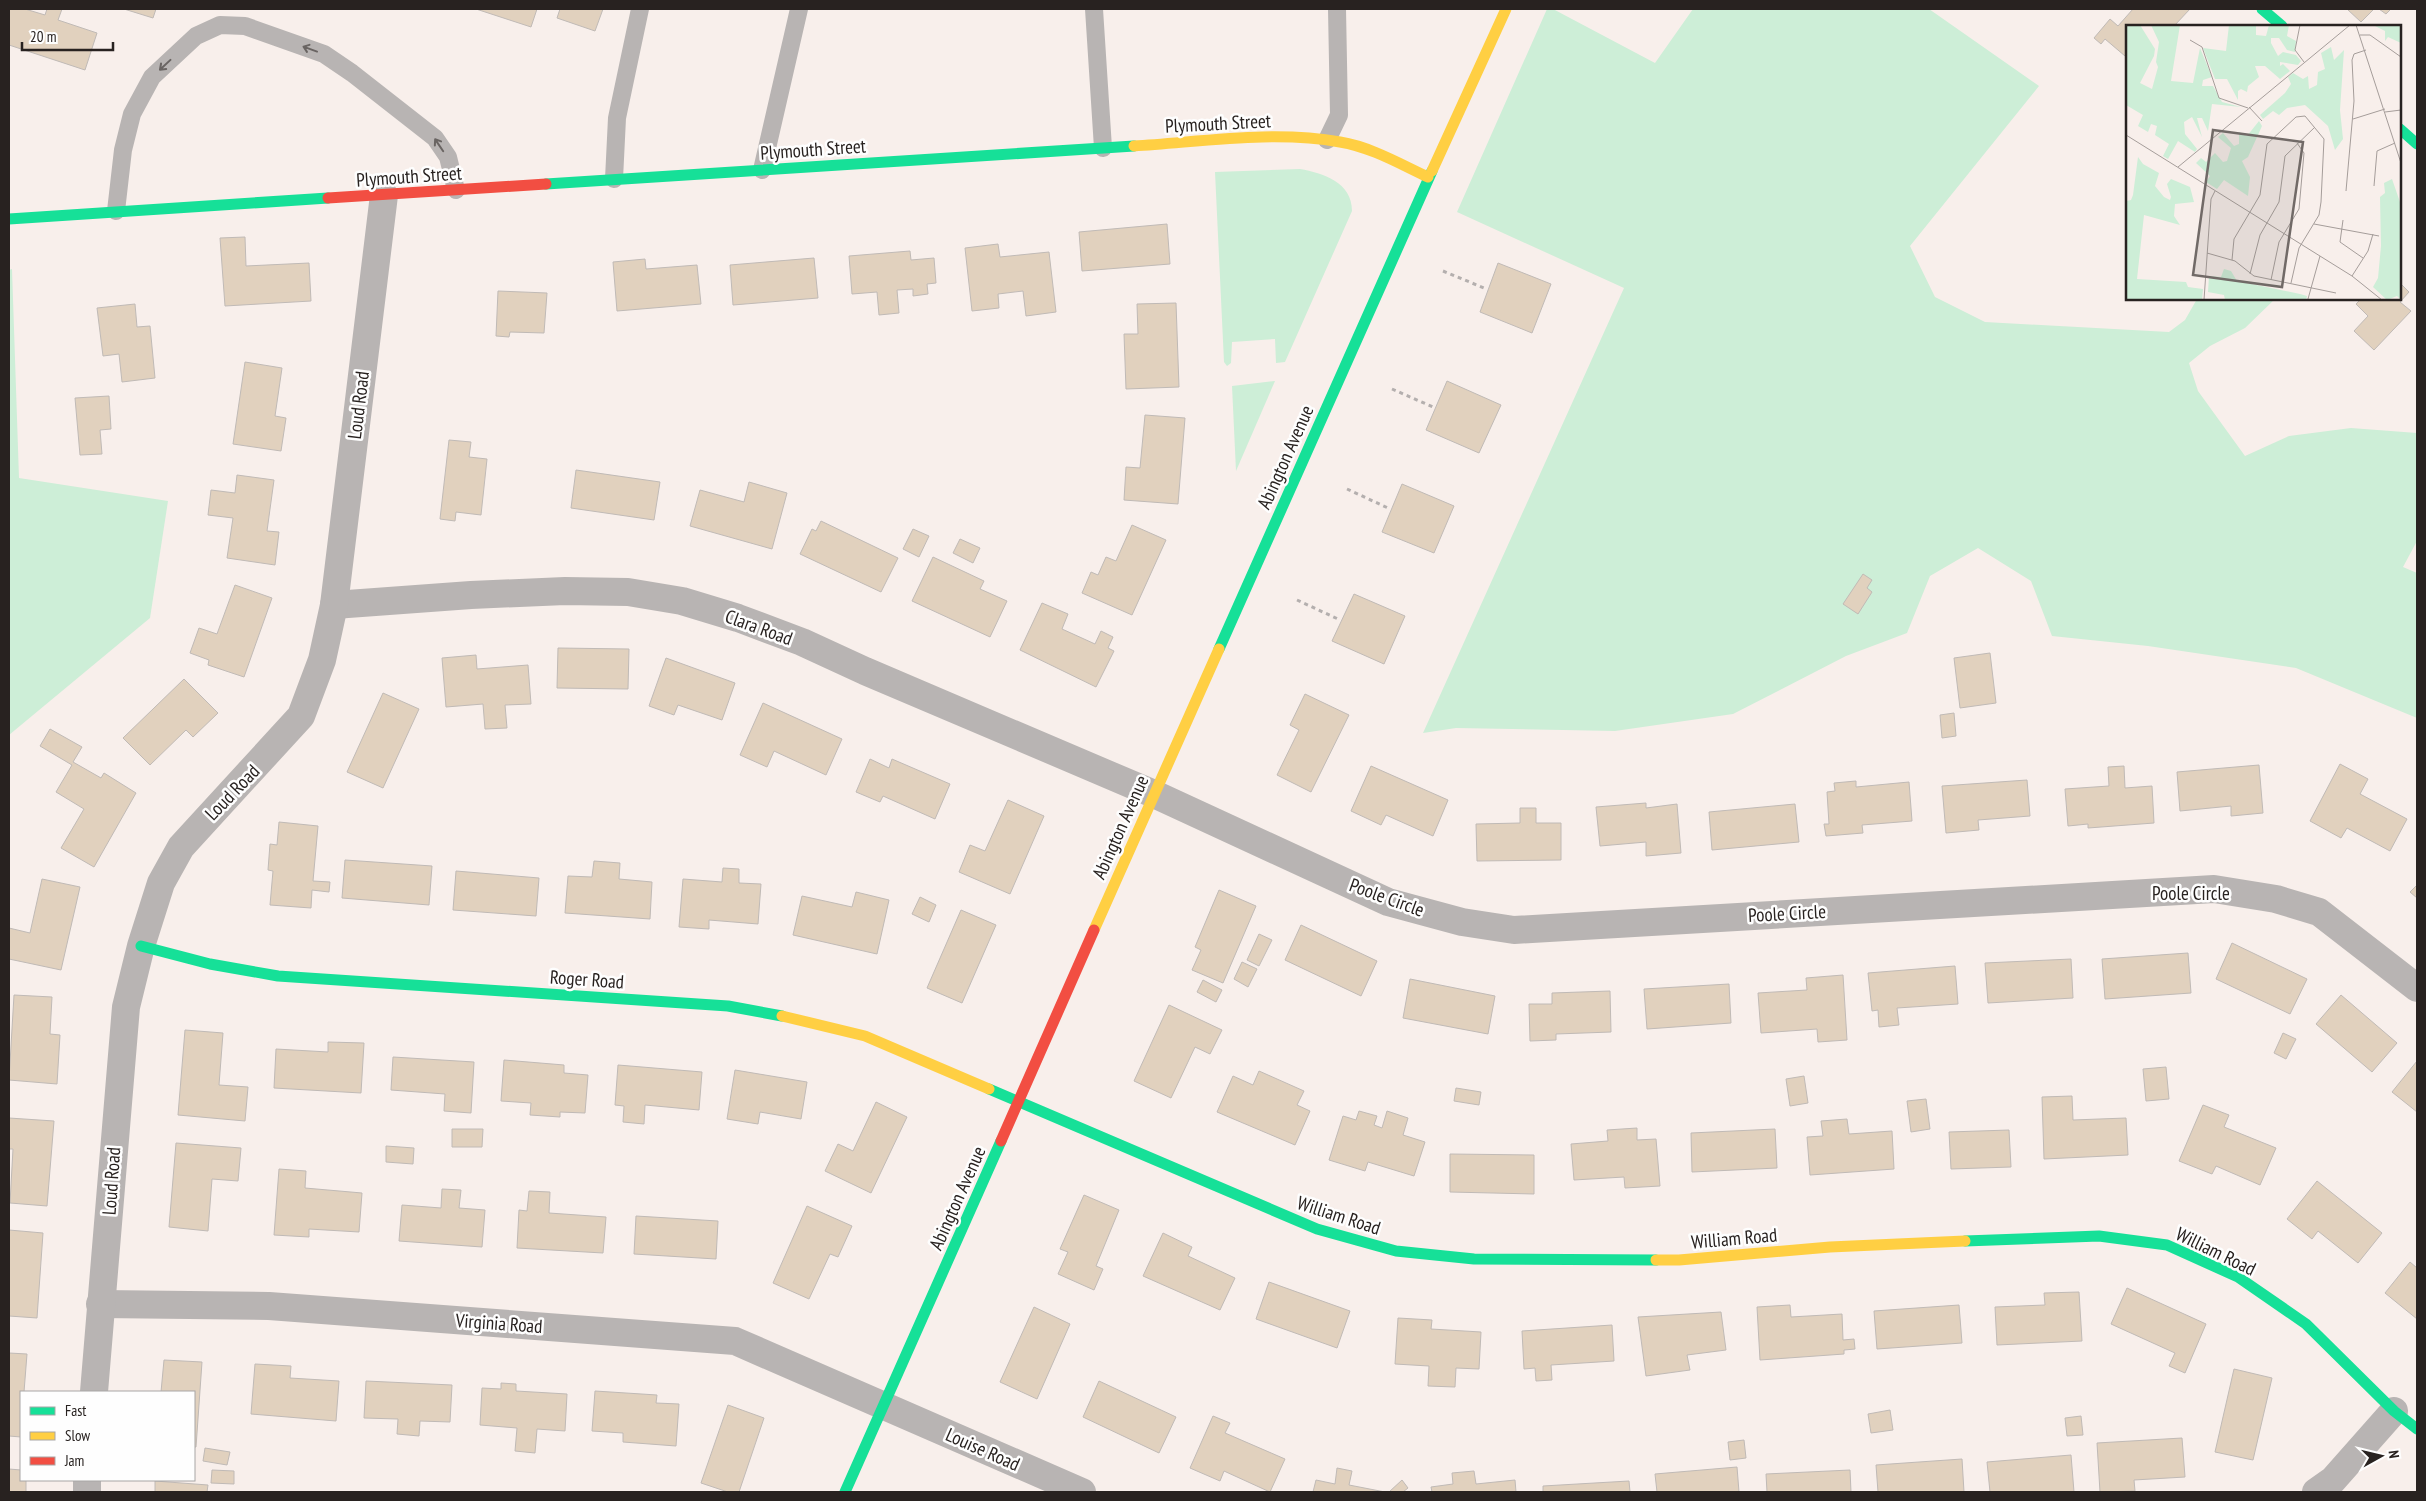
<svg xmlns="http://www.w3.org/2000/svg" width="2426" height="1501" font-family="'PT Sans Narrow',sans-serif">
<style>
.green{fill:#cdeed7}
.building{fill:#e1d1be;stroke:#c0bab6}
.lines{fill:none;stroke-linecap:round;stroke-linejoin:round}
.path{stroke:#b4afae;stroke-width:3;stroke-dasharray:4 4;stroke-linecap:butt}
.lane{stroke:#b8b4b3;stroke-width:18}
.street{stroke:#b8b4b3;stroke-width:28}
.fast{stroke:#16e098;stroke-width:11}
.slow{stroke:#ffcf43;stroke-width:11}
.jam{stroke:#f24e42;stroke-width:11}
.oneway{stroke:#696462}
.labels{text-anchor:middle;stroke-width:5;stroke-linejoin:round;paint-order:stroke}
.street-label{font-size:19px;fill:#282220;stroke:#fefefe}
.inset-road{fill:none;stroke:#a59d9a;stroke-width:1}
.view{fill:#716a67;fill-opacity:0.15;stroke:#716a67;stroke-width:2.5}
.inset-edge{fill:none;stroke:#282220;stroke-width:2.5}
</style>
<rect width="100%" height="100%" fill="#f8efeb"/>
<g class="green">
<path d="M1547,9H1553L1655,63L1693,9H1929L2039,86L1910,246L1935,297L1985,322L2169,332L2185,320L2197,299H2275L2245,328L2210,346L2189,363L2198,391L2245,456L2289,436L2351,428L2417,433V541L2403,567L2417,573V718L2296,668L2148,646L2052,636L2031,581L1978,548L1930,576L1907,633L1846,656L1733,714L1615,731L1456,728L1423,733L1624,288L1457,212Z"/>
<path d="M1300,169C1323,173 1352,182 1352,211L1285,362L1276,363L1275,339L1232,342L1231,363L1227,366L1224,362L1215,172Z"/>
<path d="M12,269L19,478L168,501L150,618L9,735V270Z"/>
<path d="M1275,381L1236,471L1232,386Z"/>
</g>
<g class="building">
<path d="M9,9H25L45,15L47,9H62L58,20L97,33L85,70L9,45Z"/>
<path d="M124,9H156L153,18Z"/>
<path d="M476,9H537L531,27Z"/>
<path d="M560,9H603L595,31L557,18Z"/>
<path d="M2133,9H2190L2174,26H2127V53L2125,56L2105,39L2101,44L2094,38L2110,19L2118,26Z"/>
<path d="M2347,9H2374L2361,22Z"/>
<path d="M2379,9H2391L2386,14Z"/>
<path d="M1167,224L1170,264L1082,271L1079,232Z"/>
<path d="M245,237L246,266L309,263L311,301L225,306L220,238Z"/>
<path d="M998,244L1000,257L1049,252L1056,312L1026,316L1023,291L998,294L999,308L972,311L965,248Z"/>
<path d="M910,251L911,260L934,258L936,283L927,284L928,294L913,296V289L897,290L899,313L879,315L877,292L852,294L849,256Z"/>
<path d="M814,258L818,298L733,305L730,265Z"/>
<path d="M645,259L646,269L697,265L701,304L617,311L613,262Z"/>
<path d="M1498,263L1551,284L1532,333L1480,312Z"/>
<path d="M2400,283L2409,292L2400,302L2411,311L2374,350L2354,331L2368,316L2356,304L2361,299H2400Z"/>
<path d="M498,291L547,293L544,333L510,332L509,337L496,336Z"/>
<path d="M1176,303L1179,387L1126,389L1124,334H1138L1137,304Z"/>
<path d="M135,304L137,327L150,326L155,378L122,382L119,354L103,356L97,308Z"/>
<path d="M245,362L282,368L275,416L286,418L281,451L233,444Z"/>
<path d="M1447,381L1501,405L1479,453L1426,430Z"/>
<path d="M109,396L111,429L100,430L102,454L80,455L75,398Z"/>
<path d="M1145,415L1185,418L1178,504L1124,500L1126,467L1140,468Z"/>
<path d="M449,440L471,442L469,457L487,459L481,515L456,512L455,521L440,519Z"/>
<path d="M576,470L660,482L654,520L571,508Z"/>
<path d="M237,475L274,480L267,531L279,532L275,565L227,558L233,518L208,515L211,490L235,493Z"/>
<path d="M749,482L787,493L772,549L690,526L700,490L744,502Z"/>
<path d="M1402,484L1454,506L1434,553L1382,532Z"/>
<path d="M821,521L898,558L881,592L800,554L812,529L816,531Z"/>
<path d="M1132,525L1166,540L1132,615L1082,593L1091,572L1098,575L1106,557L1116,561Z"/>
<path d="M913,529L929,536L919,557L903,549Z"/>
<path d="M960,539L980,548L973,563L953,553Z"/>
<path d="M933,557L984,581L980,589L1007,601L990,637L912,601Z"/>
<path d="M1863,574L1872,580L1867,588L1872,592L1858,614L1843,604Z"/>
<path d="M235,585L272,598L244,677L208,665L209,660L190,653L199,628L217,634Z"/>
<path d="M1354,594L1405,616L1384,664L1332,641Z"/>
<path d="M1042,603L1068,614L1062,629L1095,644L1101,631L1113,637L1108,648L1114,651L1096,687L1020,650Z"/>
<path d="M558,648L629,649L628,689L557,688Z"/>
<path d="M1990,653L1996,703L1960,708L1954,658Z"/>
<path d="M476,655L477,669L528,665L531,704L505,705L507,728L485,729L483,704L446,707L442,658Z"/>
<path d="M666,658L735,683L722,720L678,705L674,715L649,706Z"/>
<path d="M184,679L218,713L193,737L186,730L150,765L123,738Z"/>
<path d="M383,693L419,709L383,788L347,772Z"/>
<path d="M1305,694L1349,715L1311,792L1277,775L1299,730L1290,725Z"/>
<path d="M763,703L842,739L826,775L774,751L767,767L740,755Z"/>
<path d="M1954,713L1956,736L1942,738L1940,715Z"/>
<path d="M50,729L82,747L73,762L101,778L104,773L136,793L94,867L61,848L84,809L56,792L72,765L40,746Z"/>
<path d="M870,759L889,768L892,759L950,784L935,819L883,796L880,802L856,792Z"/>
<path d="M2340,764L2368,779L2360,794L2407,819L2390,851L2347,828L2341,838L2310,821Z"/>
<path d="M2259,765L2263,813L2231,816V806L2180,811L2177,772Z"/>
<path d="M1371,766L1448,800L1433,836L1386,815L1381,825L1351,811Z"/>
<path d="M2124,766L2125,788L2152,786L2154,823L2088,828V824L2068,826L2065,789L2109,786L2108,767Z"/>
<path d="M2027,780L2030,816L1978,820L1979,830L1946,833L1942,786Z"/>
<path d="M1856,781V787L1909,782L1912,821L1862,825L1863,833L1826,836L1824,824H1829L1827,792L1835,791L1834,783Z"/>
<path d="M1008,800L1044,816L1010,894L959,872L970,845L985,851Z"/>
<path d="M1646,803V808L1677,804L1681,853L1646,856V842L1600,846L1596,807Z"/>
<path d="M1795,804L1799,842L1712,850L1709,812Z"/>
<path d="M1520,808H1536V823H1561V860L1477,861L1476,824L1520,823Z"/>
<path d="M279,822L318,826L313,881L330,882L329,892L312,890L311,908L270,905L273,871L268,870L270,844L277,845Z"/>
<path d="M345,860L432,866L429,905L342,898Z"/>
<path d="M594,861L620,863L619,879L652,882L650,919L565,913L568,876L592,877Z"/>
<path d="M723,868L739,869V883L761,884L758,924L709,920V929L679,927L683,879L722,882Z"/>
<path d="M456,871L539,878L536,916L453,910Z"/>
<path d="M42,879L80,887L61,970L9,959V928L30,933Z"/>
<path d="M2417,885V898L2410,892Z"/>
<path d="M1219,890L1256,906L1223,983L1192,970L1201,950L1195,947Z"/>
<path d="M856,892L889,900L877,954L793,935L802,896L852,907Z"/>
<path d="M920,897L936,905L929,922L912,914Z"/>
<path d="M961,910L996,925L962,1003L927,988Z"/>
<path d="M1301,925L1377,961L1361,996L1285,960Z"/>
<path d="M1259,934L1272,940L1259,966L1247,960Z"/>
<path d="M2232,943L2307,979L2290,1014L2216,979Z"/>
<path d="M2188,953L2191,993L2105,999L2102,959Z"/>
<path d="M2071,959L2073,998L1988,1003L1985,963Z"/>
<path d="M1242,962L1257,969L1248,987L1234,979Z"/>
<path d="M1955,966L1958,1004L1897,1008L1899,1025L1879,1027L1878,1010L1872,1011L1868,973Z"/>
<path d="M1843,975L1847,1040L1818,1042L1817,1029L1761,1033L1758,993L1807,990L1806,978Z"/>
<path d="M1410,979L1495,996L1488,1034L1403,1018Z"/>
<path d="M1203,980L1222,990L1216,1002L1197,992Z"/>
<path d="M1729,984L1731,1023L1647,1029L1644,989Z"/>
<path d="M1610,991L1611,1032L1556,1034V1040L1530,1041L1529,1004H1552V993Z"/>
<path d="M14,995L52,997L50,1034L60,1035L57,1084L9,1080Z"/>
<path d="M2341,995L2397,1043L2372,1072L2316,1024Z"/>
<path d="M1169,1005L1222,1030L1210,1054L1195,1047L1171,1098L1134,1081Z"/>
<path d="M185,1030L223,1033L219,1085L248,1087L245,1121L178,1115Z"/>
<path d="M2283,1033L2296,1039L2286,1059L2274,1053Z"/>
<path d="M328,1042L364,1043L361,1093L274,1088L276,1049L328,1052Z"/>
<path d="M393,1057L474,1062L471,1113L444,1111L445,1094L391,1090Z"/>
<path d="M504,1060L564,1065V1073L588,1075L585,1113L560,1112V1117L530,1115L531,1103L501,1101Z"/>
<path d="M2417,1061V1112L2392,1092Z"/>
<path d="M618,1065L702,1072L699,1110L645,1105L644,1124L623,1122L624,1106L615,1105Z"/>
<path d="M2166,1067L2169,1099L2146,1101L2143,1069Z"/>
<path d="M735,1070L807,1082L801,1119L760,1112L758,1124L727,1119Z"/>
<path d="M1259,1071L1304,1091L1297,1105L1310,1111L1295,1145L1217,1112L1233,1076L1253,1085Z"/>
<path d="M1804,1076L1808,1103L1790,1106L1786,1079Z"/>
<path d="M1456,1088L1481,1092L1479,1105L1454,1101Z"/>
<path d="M2072,1096L2073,1120L2126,1118L2128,1155L2044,1159L2042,1097Z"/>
<path d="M1926,1099L1930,1129L1911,1132L1907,1101Z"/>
<path d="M876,1102L907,1117L871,1193L825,1171L838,1144L853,1151Z"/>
<path d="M2203,1105L2229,1115L2224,1127L2276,1148L2260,1185L2216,1166L2212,1174L2179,1161Z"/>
<path d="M1359,1111L1377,1116L1374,1125L1382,1128L1387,1111L1408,1118L1403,1135L1425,1142L1414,1176L1368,1162L1365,1171L1329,1160L1343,1116L1356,1120Z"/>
<path d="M9,1118L54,1121L47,1206L10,1203L13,1149H9Z"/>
<path d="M1847,1119L1849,1134L1892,1131L1894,1169L1810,1175L1807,1137L1823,1136L1821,1121Z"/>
<path d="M1637,1128V1140L1656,1139L1660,1186L1625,1188L1624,1177L1574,1180L1571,1144L1608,1141L1607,1130Z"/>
<path d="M452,1129H483L482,1147H452Z"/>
<path d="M1775,1129L1777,1168L1692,1172L1691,1133Z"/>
<path d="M2009,1130L2011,1167L1951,1169L1949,1132Z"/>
<path d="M176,1143L241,1148L238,1181L212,1179L208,1231L169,1227Z"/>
<path d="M386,1146L414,1148L413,1164L386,1162Z"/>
<path d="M1450,1154L1534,1155V1194L1450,1192Z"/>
<path d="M279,1169L306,1171L305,1188L362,1193L359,1232L309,1229V1237L274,1235Z"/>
<path d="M2317,1181L2382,1233L2358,1263L2318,1231L2312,1239L2287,1219Z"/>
<path d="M442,1189L461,1190L459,1208L485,1210L482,1247L399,1241L402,1205L441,1208Z"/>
<path d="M529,1191L550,1192L549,1213L606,1217L603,1253L517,1248L519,1210L527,1211Z"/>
<path d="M1084,1195L1119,1210L1096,1266L1103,1269L1094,1290L1058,1274L1068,1252L1060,1249Z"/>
<path d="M807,1206L852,1226L838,1257L830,1254L809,1299L773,1283Z"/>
<path d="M636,1216L718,1221L716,1259L634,1254Z"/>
<path d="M9,1230L43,1233L37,1318L9,1316Z"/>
<path d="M1163,1233L1192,1247L1188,1256L1235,1278L1220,1310L1143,1276Z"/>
<path d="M2410,1262L2417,1268V1319L2385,1293Z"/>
<path d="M1269,1282L1350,1311L1337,1348L1256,1319Z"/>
<path d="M2127,1288L2206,1324L2185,1373L2169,1366L2175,1353L2111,1324Z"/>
<path d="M2079,1292L2082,1341L1997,1345L1995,1307L2045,1305L2044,1293Z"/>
<path d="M1790,1305L1791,1317L1842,1314L1843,1340L1854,1339L1855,1349L1844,1350V1354L1760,1360L1757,1307Z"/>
<path d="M1959,1305L1962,1343L1877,1349L1874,1311Z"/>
<path d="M1034,1307L1070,1324L1037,1399L1000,1382Z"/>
<path d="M1721,1312L1726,1350L1687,1355L1690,1370L1646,1376L1638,1317Z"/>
<path d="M1398,1318L1432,1320L1431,1329L1481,1332L1479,1369L1456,1368L1455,1387L1428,1386L1429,1366L1395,1364Z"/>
<path d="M1612,1325L1614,1361L1551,1365L1552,1380L1536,1381L1535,1368L1524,1369L1522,1331Z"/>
<path d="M9,1353L27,1354L24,1392H21V1437L9,1436Z"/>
<path d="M164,1360L202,1362L196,1447H194V1392H161Z"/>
<path d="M255,1364L291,1366L290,1378L339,1381L336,1421L251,1414Z"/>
<path d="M2234,1369L2272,1378L2253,1460L2215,1452Z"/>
<path d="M366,1381L452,1385L450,1422L420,1421L419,1436L397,1434L398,1419L364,1418Z"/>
<path d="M1099,1381L1176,1417L1159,1453L1083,1417Z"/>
<path d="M501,1383L516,1384V1391L567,1394L565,1431L537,1429L535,1453L515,1451L517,1428L480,1425L482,1388L501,1389Z"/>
<path d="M595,1391L657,1395L656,1403L679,1404L676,1446L623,1442V1433L592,1431Z"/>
<path d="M728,1405L764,1418L739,1492H728L701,1483Z"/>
<path d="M1890,1410L1893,1430L1871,1433L1868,1414Z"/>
<path d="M1213,1416L1230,1423L1225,1433L1285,1459L1270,1492L1224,1471L1220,1481L1190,1468Z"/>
<path d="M2081,1416L2083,1435L2067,1436L2065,1418Z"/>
<path d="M2182,1438L2185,1477L2134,1480L2135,1491L2100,1492L2097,1443Z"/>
<path d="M1744,1440L1746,1458L1730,1460L1728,1442Z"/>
<path d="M205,1448L230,1452L227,1465L203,1461Z"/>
<path d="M2071,1455L2074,1492H1990L1987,1462Z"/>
<path d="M1962,1459L1964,1492H1878L1876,1465Z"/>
<path d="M1737,1467L1739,1492H1657L1655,1474Z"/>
<path d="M1337,1468L1352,1471L1349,1485L1385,1492H1313L1316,1480L1335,1484Z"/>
<path d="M9,1469L21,1470V1480H26V1492H9Z"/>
<path d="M212,1470L234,1471V1484L211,1483Z"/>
<path d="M1850,1470L1851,1492H1767L1766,1474Z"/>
<path d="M1474,1471L1476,1484L1515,1480L1516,1492H1432L1431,1487L1453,1484L1452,1473Z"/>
<path d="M1402,1480L1408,1488L1403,1492H1389Z"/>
<path d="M155,1481L208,1485L207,1492H155Z"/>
<path d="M1629,1481L1630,1492H1543V1486Z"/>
</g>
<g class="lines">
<g class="path">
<path d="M1443,271L1484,288"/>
<path d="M1392,389L1433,407"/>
<path d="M1347,489L1388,508"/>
<path d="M1297,600L1338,619"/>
</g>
<g class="lane">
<path d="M1094,9L1103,148"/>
<path d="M1327,140L1339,115L1337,9"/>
<path d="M762,170L799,9"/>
<path d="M614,179L617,118L640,9"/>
<path d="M116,211L123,150L132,114L152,77L196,36L220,25L245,26L324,54L352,73L435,138L448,157L456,190"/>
</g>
<g class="street">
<path d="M334,605L471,595L565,591L628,592L682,601L738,618L802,642L865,671L1154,794L1388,902L1462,922L1514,930L2214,889L2276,899L2319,912L2417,988"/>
<path d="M100,1304L269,1306L735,1341L1082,1492"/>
<path d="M94,1392L126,1007L141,946L161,883L181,847L301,716L322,660L334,605L384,195"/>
<path d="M87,1492V1480"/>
<path d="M2316,1492L2333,1480L2394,1411"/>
</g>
<g class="fast">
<path d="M2262,9L2282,26"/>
<path d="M2400,129L2417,144"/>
<path d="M546,184L1134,146"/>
<path d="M9,219L328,198"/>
<path d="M1219,649L1432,171"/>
<path d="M141,946L210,964L278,976L728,1006L782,1016"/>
<path d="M989,1089L1317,1229L1396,1251L1474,1259L1656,1260"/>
<path d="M1965,1241L2099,1236L2167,1245L2238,1277L2306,1324L2394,1411L2417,1429"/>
<path d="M845,1492L1001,1141"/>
</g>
<g class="slow">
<path d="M1134,146C1201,142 1273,130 1340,142C1371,147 1400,164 1428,177"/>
<path d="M1432,171L1506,9"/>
<path d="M1094,930L1219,649"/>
<path d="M782,1016L865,1036L989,1089"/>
<path d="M1656,1260H1679L1830,1247L1965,1241"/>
</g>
<g class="jam">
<path d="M328,198L546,184"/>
<path d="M1001,1141L1094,930"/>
</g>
</g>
<defs><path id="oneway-shaft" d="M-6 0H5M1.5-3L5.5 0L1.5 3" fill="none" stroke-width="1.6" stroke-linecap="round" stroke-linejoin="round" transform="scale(1.25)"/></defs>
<g class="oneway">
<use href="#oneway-shaft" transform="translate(310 49) rotate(-160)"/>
<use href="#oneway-shaft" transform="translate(165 65) rotate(137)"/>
<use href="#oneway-shaft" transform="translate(439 145) rotate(-124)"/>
</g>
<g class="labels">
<g class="street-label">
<text transform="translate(1218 123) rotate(-3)" y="7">Plymouth Street</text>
<text transform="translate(813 149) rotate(-4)" y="7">Plymouth Street</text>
<text transform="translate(409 176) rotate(-4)" y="7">Plymouth Street</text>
<text transform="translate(358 405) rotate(-83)" y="7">Loud Road</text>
<text transform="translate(1285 457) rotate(-66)" y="7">Abington Avenue</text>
<text transform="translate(759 627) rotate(20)" y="7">Clara Road</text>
<text transform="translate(232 792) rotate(-46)" y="7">Loud Road</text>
<text transform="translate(1120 827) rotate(-66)" y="7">Abington Avenue</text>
<text x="2191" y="900">Poole Circle</text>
<text transform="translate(1387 897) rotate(20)" y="7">Poole Circle</text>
<text transform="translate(1787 913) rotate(-3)" y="7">Poole Circle</text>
<text transform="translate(587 979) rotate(4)" y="7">Roger Road</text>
<text transform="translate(111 1181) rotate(-86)" y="7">Loud Road</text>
<text transform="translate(957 1198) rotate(-66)" y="7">Abington Avenue</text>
<text transform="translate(1339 1215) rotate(18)" y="7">William Road</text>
<text transform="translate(1734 1238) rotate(-5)" y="7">William Road</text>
<text transform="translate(2216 1251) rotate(26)" y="7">William Road</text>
<text transform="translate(499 1323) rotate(4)" y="7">Virginia Road</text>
<text transform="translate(983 1449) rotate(24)" y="7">Louise Road</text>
</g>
</g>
<g transform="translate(2126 25)">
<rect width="275" height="275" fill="#f8efeb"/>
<path d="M0,0H14L29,24L28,31L14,58L26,64L32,42L30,37L33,17L25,0H54L45,56L67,58L74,23L86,52L77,55L76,61H87L96,77L115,82L86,79L82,106L76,93H71L76,112L66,92L58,97L59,109L71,124L69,127L52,116L42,134L37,131L43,119L29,110L31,101L25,99L22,107L12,101L17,90L0,80ZM103,0H130V10L140,11L143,0H163L161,11L170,16L169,27L161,25L153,13H145V18L152,31L157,27L170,30L175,36L172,40L154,37V41L157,39L164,46L154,54L139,41H129L133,52L122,61L121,67L115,64L112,66V75L101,54H89L77,23L100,26ZM247,0H275V18L262,12L259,16V6ZM205,22L208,35L218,25L214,85L217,114L209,125L202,101L179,80L161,83L153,90L147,86L137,94L134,90L159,68L165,59L162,52L167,48L177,54L182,51L183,64L191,60L192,47L199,44L195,28ZM133,96L136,101L122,132L116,136L124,152L122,171L98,155L91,164L80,157L84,151L70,138L75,133L80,137L89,128L97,137L101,136L105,123L92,112L97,108L108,121L113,119V107L121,111ZM12,132L17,139L33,148L29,161L38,172L44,175L45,172L41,159L45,154L64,162L68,177L49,179L48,191L54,200L18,190L11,254L60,257L62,262L77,264L76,275H0V176L5,175L7,170ZM266,154L275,180V275L271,271L261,275L247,262L252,253L255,221L254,172L259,168L258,158ZM98,244L105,246L111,256L174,269L181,271L180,275H99L98,270L82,267L83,251L95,252Z" fill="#cdeed7"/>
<path class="inset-road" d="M174,0L169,25L178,37M230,0L275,138M234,10H244L275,32M64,15L76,22L93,73L122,83M123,82L136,96M259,87L275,85M227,94L259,84M0,110L226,251L256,275M52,142L224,0M248,161L251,126L269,118M220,166L228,76L226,35L228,29L240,25M217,195L214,217L237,233M188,199L253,211M81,228L109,236L128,251L210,268M106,235L108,214L134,170L141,119L170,92L179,91L198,114L195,177L193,190L173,223L165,258M124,249L134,210L153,177L159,131L189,102M226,251L242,226L247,209M145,255L153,217L173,184L178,128L171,118M182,274L194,231M78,275L85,174L89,166"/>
<path class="view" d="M87,105L177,117L156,262L67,250Z"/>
<rect width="275" height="275" class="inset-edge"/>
</g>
<rect width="2426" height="1501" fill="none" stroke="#282220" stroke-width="20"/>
<rect x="20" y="1391" width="175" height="90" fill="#fefefe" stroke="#a8a6a5"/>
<rect x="30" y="1407" width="25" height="8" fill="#16e098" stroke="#a8a6a5"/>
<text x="65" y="1416" font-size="15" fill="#282220">Fast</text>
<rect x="30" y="1432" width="25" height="8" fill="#ffcf43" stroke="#a8a6a5"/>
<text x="65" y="1441" font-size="15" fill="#282220">Slow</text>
<rect x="30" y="1457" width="25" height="8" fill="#f24e42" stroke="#a8a6a5"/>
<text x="65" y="1466" font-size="15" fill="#282220">Jam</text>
<g transform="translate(2381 1456) rotate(82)" stroke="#fefefe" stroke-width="4" paint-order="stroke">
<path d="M0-4L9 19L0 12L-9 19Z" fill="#282220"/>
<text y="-8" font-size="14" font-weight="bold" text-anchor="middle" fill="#282220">N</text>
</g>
<path d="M22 42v8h91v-8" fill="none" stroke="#282220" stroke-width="2.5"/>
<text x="30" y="42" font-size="15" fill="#282220" stroke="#fefefe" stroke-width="4" paint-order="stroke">20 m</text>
</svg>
